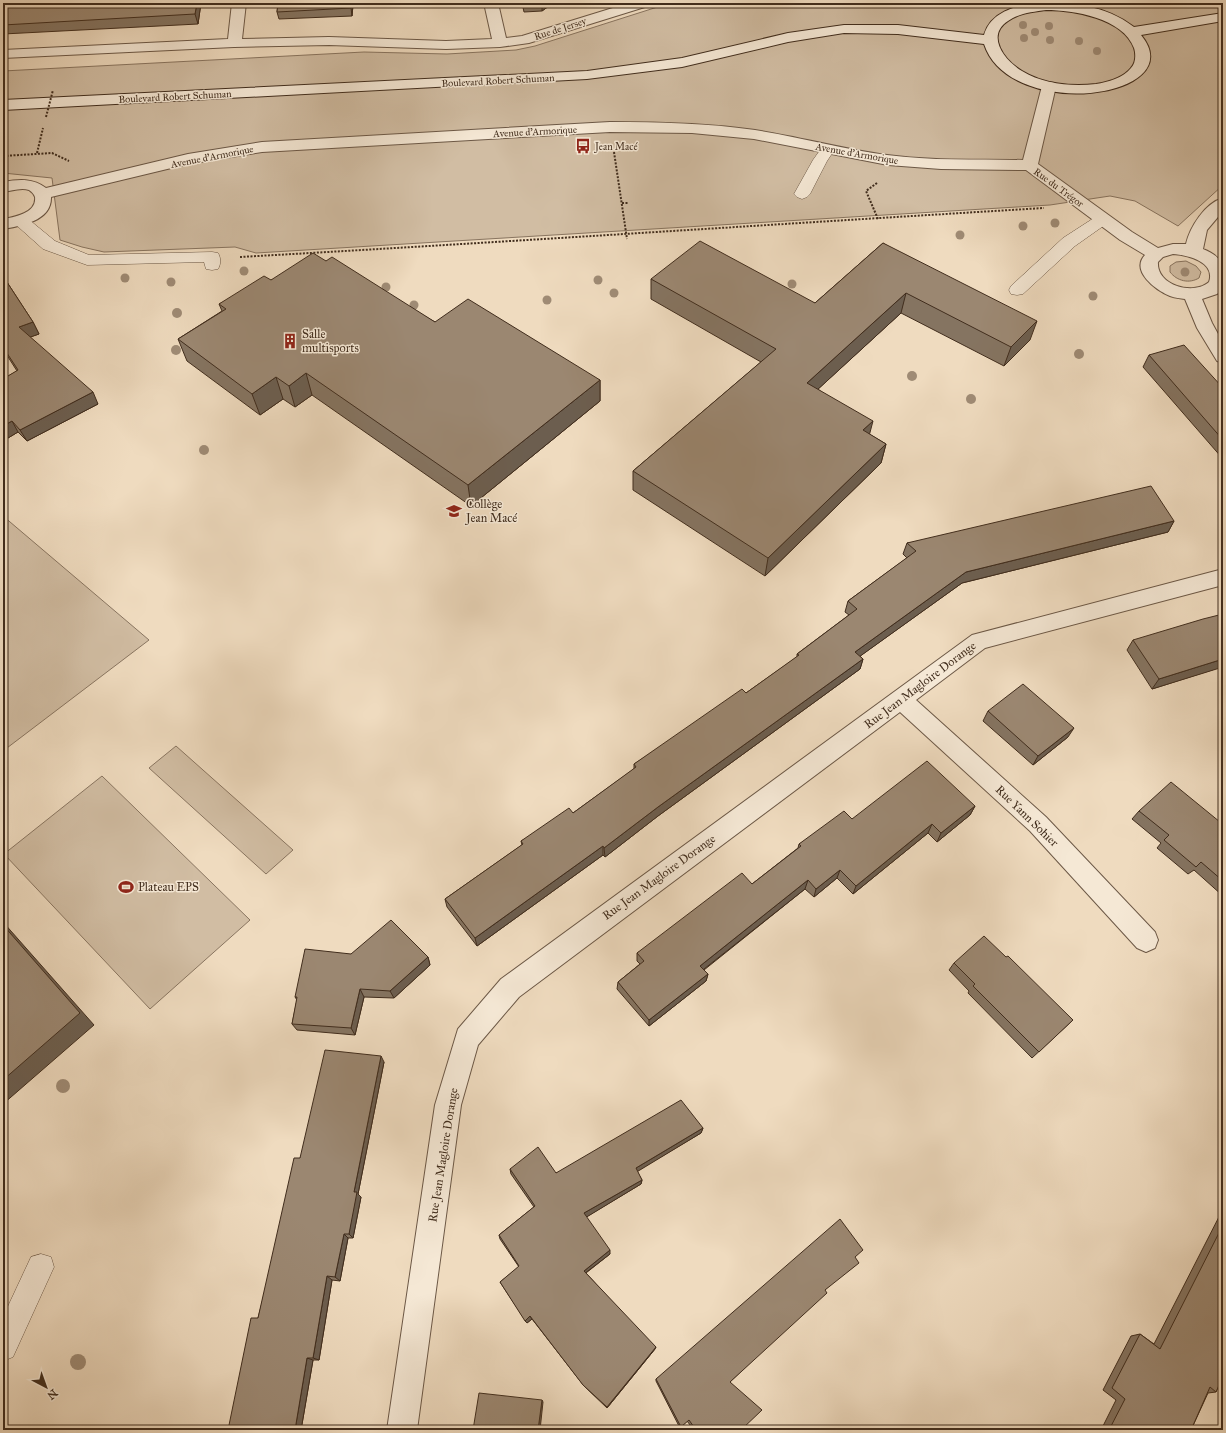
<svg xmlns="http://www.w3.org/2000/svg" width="1226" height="1433" font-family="'IM FELL Great Primer',serif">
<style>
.green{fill:#d1bda3;stroke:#897560}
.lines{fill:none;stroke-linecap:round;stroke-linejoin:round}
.lane-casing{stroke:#6c5846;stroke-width:1}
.street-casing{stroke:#6c5846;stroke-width:2}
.secondary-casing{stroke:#412d1d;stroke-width:2}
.path{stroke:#412d1d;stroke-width:2;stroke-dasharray:2 1.5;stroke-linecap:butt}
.lane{fill:#f5e8d5;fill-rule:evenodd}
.street{fill:#f5e8d5;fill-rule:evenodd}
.secondary{fill:#f5e8d5;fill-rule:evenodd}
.path-bridge{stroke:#412d1d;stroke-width:2;stroke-dasharray:2 1.5;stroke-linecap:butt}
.tree{fill:#9f8b75}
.wall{fill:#857461;stroke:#412d1d}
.shaded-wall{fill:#6c5e4f;stroke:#412d1d}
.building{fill:#9b8771;stroke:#412d1d}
.labels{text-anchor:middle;stroke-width:3;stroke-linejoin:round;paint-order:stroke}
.far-street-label{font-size:10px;fill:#412d1d;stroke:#f5e8d5}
.far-poi-label{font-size:10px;fill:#412d1d;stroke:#f5e8d5;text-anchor:start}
.poi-label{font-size:12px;fill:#412d1d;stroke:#f5e8d5;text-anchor:start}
.street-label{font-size:12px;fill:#412d1d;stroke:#f5e8d5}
</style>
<rect width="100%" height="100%" fill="#efdbbf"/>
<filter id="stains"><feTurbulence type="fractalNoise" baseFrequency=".005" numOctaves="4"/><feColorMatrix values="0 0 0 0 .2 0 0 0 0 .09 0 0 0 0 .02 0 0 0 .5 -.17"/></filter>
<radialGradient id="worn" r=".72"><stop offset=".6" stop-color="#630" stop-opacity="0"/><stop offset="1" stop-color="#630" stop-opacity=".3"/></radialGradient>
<g class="green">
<path d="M670,3H1223V185L1178,226L1135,201L1110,196L1050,205L256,253L235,247L104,252L82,247L60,240L52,178L3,173V71L364,52L447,54L516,50L535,46Z"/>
<path d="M1186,261L1196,266L1201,272L1199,278C1189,284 1177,281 1170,272V266L1176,262Z"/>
<path d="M3,516L149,640L3,751Z"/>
<path d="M176,746L293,850L266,874L149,768Z"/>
<path d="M102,776L250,920L150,1009L4,854Z"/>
</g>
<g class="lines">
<g class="lane-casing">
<g id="lane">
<path d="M828,145L833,146L835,149L827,161L810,194L807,197L802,199L797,197L794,194L813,160L823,146Z"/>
<path d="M1103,214L1109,216L1111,219L1109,222L1075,246L1023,294L1017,295L1011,294L1009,290L1011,286L1063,238L1097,216Z"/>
<path d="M21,216L27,218L55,241L89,255L212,252L218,253C221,258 221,264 218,269L212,270L206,269L204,262L87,265L43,249L15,224L13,221L15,218Z"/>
<path d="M41,1254L51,1257L54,1267L13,1357L3,1361V1317L31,1257Z"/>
</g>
</g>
<g class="street-casing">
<g id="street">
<path d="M232,3H246L242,39L329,37L446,41L492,39L484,3H498L506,38L522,36L629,3H650L648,6L529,43L500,47L446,49L329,45L234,47L3,58V50L228,39Z"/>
<path d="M1049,82L1054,83L1056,86L1038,164L1132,232L1158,248L1173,244H1186C1190,227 1205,203 1223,198V211L1207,230L1203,249C1225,258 1223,266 1223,288L1217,294L1202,299L1212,323L1223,343V363L1217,361L1197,328L1185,299C1180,298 1175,298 1170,296C1156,290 1130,271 1145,255L1120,240L1026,170L941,169L888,165L754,139L692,133L610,132L262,152L188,164L51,197C52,221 21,226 3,229V219C14,217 37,213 35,197C34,194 32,192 29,190C21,187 11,191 3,192V182C19,179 33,178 46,188L188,154L262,142L610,122C659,122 707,123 755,130C800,137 843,149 887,155C932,161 978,159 1023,160L1042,86L1044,83ZM1173,254C1188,255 1216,262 1209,282C1193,296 1156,285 1158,262L1163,257Z"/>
<path d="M1223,569V585L985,648L916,700L1046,817L1155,932L1158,940L1155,948L1146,952L1137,948L1030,831L900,712L519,997L478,1045L461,1105L417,1430H387L435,1105L458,1029L501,979L972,635Z"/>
</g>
</g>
<g class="secondary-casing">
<path id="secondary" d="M1036,3C1072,3 1104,4 1134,27L1223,13V21L1141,35C1193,98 1010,123 984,44L898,34L844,33L788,42L682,67L587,79L3,110V100L587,71L682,58L788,33L844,25H898L984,35C991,12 1015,6 1036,3ZM1046,10C1073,10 1123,18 1134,48C1136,54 1136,63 1131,68C1123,78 1108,82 1096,84C1072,87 1043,84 1022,71C1005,61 985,36 1008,21C1019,13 1033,12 1046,10Z"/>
</g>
<g class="path">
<path d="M614,152L627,239"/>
<path d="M37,153L43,128"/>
<path d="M3,156L52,153L69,161"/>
<path d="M877,183L866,191L878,219"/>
<path d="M622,203H628"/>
<path d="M240,257C508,242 776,224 1044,208"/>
</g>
<use href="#lane" class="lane"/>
<use href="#street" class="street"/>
<use href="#secondary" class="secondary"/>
<path class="path-bridge" d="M46,117L53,90"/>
</g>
<g class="tree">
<circle cx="1023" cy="25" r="4"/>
<circle cx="1049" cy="26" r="4"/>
<circle cx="1035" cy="32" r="4"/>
<circle cx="1024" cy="38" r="4"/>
<circle cx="1050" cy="40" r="4"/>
<circle cx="1079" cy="41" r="4"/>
<circle cx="1097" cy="51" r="4"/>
<circle cx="1055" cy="223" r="4.5"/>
<circle cx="1023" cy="226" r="4.5"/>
<circle cx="960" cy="235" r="4.5"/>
<circle cx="244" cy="271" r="4.5"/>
<circle cx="1185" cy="272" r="4.5"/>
<circle cx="125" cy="278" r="4.5"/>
<circle cx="598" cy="280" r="4.5"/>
<circle cx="171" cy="282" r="4.5"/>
<circle cx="792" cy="284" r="4.5"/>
<circle cx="386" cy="287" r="4.5"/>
<circle cx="614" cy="293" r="4.5"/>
<circle cx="1093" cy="296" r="4.5"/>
<circle cx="547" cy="300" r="4.5"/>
<circle cx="414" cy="305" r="4.5"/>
<circle cx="177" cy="313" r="5"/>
<circle cx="176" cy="350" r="5"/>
<circle cx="1079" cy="354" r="5"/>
<circle cx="912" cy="376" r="5"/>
<circle cx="971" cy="399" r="5"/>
<circle cx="204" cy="450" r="5"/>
<circle cx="63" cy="1086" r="7"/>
<circle cx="78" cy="1362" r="8"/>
</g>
<g class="wall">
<path d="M3,3H201L198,24L3,34Z"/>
<path d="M278,3H379L353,5L352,16L279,19L277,12Z"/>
<path d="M522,3H553L542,11L524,12Z"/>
<path d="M883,243L1030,340L1004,366L901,313L818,389L869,434L886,444L881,463L765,576L633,490V471L761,362L651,299V279L815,303Z"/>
<path d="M326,261L435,322L600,380V401L471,506L312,395L295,407L283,399L260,415L187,361L178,339L222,311L219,304L271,280Z"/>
<path d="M3,276L33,322L39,334L30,337L98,404L27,441L18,432L3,441V379L17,371L3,349Z"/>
<path d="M1149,355L1223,388V459L1143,367Z"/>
<path d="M1174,521L1168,532L962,583L860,656L863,659L860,669L658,816L605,857L603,855L477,946L447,907L445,899L522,845L521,841L573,813L634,769V764L746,693L797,657V654L849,615L845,612L848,601L907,558L903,554L907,543Z"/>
<path d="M1133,640L1215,669L1152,689L1127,650Z"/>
<path d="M988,711L1068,737L1033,765L983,721Z"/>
<path d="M975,806L970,815L937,842L928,833L853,894L837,878L814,897L805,889L704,970L708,974L706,981L649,1026L617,989L618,982L640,964L637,961V953L752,884L798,848L799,844L852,819Z"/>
<path d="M1139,811L1220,822L1223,820V896L1194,870L1188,874L1157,848L1161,843L1132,819Z"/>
<path d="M351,954L428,957L430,965L394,998L364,997L355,1035L297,1030L292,1024L297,1000L295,997Z"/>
<path d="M954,963L1073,1020L1032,1058L968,993L969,991L949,970Z"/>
<path d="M384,1062L358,1194L361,1197L353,1238H348L340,1281L332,1280L319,1360H313L301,1430L258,1318L300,1158Z"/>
<path d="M703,1128L701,1133L637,1171L642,1180L641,1184L586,1217L610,1254L586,1273L655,1349L607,1408L584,1386L532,1319L527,1323L500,1282L519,1267L500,1239L499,1235L534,1207L511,1174L510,1169L556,1173Z"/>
<path d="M1223,1209V1376L1216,1392L1208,1393L1191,1430H1101L1116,1400L1103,1390L1131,1336L1140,1334L1154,1344Z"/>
<path d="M855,1257L825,1290L730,1382L741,1430H694L687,1421L680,1428L656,1381V1379Z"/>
</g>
<g class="shaded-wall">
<path d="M197,3H201L198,24L195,14Z"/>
<path d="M351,3H352L353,5L352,16L351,8Z"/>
<path d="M542,3H553L542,11Z"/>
<path d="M906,293L901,313L803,403L807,383Z"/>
<path d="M1037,321L1030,340L1004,366L1011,347Z"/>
<path d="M33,322L39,334L25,339L19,327Z"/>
<path d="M306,373L312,395L295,407L289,386Z"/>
<path d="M276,377L283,399L260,415L252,394Z"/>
<path d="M600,380V401L471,506L468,485Z"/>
<path d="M93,392L98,404L27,441L20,430Z"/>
<path d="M12,421L18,432L3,441V426Z"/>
<path d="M873,421L868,440L863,430Z"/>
<path d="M886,444L881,463L765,576L768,558Z"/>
<path d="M1174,521L1168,532L962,583L852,662L855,652L966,572Z"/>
<path d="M863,659L860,669L658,816L605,857L604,848L658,807Z"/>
<path d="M1223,659V667L1152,689L1159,679Z"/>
<path d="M1074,728L1068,737L1033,765L1038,756Z"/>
<path d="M975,806L970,815L937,842L941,833Z"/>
<path d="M932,824L928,833L853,894L856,886Z"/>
<path d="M603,846V855L477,946L475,938Z"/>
<path d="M840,870L837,878L814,897L816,889Z"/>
<path d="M808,880L805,889L699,973L700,966Z"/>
<path d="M3,922L94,1025L3,1104Z"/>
<path d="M428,957L430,965L394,998L390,991Z"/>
<path d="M708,974L706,981L649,1026V1020Z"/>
<path d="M360,989L364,997L355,1035L351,1028Z"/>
<path d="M381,1056L384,1062L358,1194L361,1197L353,1238L349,1234L354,1192Z"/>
<path d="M703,1128L701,1133L635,1173L636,1168Z"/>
<path d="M642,1180L641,1184L585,1218L584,1213Z"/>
<path d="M344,1234L348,1238L340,1281L335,1277Z"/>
<path d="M610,1250V1254L584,1274V1271Z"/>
<path d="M327,1276L332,1280L319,1360L313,1358Z"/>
<path d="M530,1316L532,1319L527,1323L525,1321Z"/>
<path d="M656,1347L655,1349L607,1408V1407Z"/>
<path d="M307,1358L313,1360L301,1430H295Z"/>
<path d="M542,1400L543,1402L540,1430H538Z"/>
</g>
<g class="building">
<path d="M3,3H197L195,14L3,25Z"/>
<path d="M278,3H351V8L277,12Z"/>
<path d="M700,241L815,303L883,243L1037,321L1011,347L906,293L807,383L873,421L863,430L886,444L768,558L633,471L776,349L651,279Z"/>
<path d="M313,253L326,261L332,257L435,322L468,299L600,380L468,485L306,373L289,386L276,377L252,394L178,339L226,309L219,304L264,276L271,280Z"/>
<path d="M3,276L33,322L19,327L93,392L20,430L12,421L3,426V379L18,370L3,347Z"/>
<path d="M1184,345L1223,388V440L1149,355Z"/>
<path d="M1151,486L1174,521L966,572L855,652L863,659L658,807L604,848L603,846L475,938L445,899L523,844L521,841L569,808L573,813L636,767L634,764L742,689L746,693L799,655L797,654L857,609L848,601L916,551L907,543Z"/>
<path d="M1223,614V659L1159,679L1133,640L1203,619Z"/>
<path d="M1023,684L1074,728L1038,756L988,711Z"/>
<path d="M927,761L975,806L941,833L932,824L856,886L840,870L816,889L808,880L700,966L708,974L649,1020L618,982L644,961L637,953L742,873L752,884L801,846L799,844L844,811L852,819Z"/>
<path d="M1171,782L1220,822L1223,820V881L1201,862L1196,867L1164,840L1169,835L1139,811Z"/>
<path d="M391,920L428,957L390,991L360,989L351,1028L292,1024L297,997H295L305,949L351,954Z"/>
<path d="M3,925L80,1013L3,1080Z"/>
<path d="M984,936L1006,957L1008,956L1073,1020L1039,1052L973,986L975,984L954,963Z"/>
<path d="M325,1050L381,1056L354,1192H357L349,1234H344L335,1277L327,1276L313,1358H307L295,1430H228L251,1318H258L294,1158H300Z"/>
<path d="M681,1100L703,1128L636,1168L642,1180L584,1213L610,1250L584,1271L656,1347L607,1407L583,1385L530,1316L525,1321L500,1282L519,1266L499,1235L535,1206L510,1169L538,1147L556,1173Z"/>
<path d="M840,1219L863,1250L855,1257L859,1263L825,1290L827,1293L730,1382L762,1410L741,1430H696L689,1420L681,1427L656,1379Z"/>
<path d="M1223,1225V1376L1216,1392L1210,1387L1191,1430H1109L1125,1399L1112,1388L1140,1334L1160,1349Z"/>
<path d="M479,1393L542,1400L538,1430H473Z"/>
</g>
<defs>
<g id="bus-bare" transform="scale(1.2)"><path d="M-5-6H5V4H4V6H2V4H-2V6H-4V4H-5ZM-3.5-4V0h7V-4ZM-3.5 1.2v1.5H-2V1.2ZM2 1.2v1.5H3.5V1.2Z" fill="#8f2418" stroke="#f5e8d5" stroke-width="2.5" paint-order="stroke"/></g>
<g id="building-bare" transform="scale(1.2)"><path d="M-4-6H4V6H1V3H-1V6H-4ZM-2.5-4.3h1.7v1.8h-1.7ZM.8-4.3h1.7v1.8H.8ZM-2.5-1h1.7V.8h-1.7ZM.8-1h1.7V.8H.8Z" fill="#8f2418" stroke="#f5e8d5" stroke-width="2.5" paint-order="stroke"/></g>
<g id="school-bare" transform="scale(1.2)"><path d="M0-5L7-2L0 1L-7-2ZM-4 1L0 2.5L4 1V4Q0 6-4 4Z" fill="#8f2418" stroke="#f5e8d5" stroke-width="2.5" paint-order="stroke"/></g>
<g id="stadium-bare" transform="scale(1.2)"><path d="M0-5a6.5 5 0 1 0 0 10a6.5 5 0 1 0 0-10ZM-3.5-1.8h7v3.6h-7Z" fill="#8f2418" stroke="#f5e8d5" stroke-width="2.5" paint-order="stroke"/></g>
</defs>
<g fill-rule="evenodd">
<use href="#bus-bare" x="583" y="146"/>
<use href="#building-bare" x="290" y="341"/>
<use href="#school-bare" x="454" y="511"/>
<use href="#stadium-bare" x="126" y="887"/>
</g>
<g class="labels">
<g class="far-street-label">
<text transform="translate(560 28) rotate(-18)" y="4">Rue de Jersey</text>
<text transform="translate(498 80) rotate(-3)" y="4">Boulevard Robert Schuman</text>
<text transform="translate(175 96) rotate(-3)" y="4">Boulevard Robert Schuman</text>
<text transform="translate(535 131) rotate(-3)" y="4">Avenue d'Armorique</text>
<text transform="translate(857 153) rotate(10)" y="4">Avenue d'Armorique</text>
<text transform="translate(212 156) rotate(-11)" y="4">Avenue d'Armorique</text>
<text transform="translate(1059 187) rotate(36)" y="4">Rue du Trégor</text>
</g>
<g class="far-poi-label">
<text x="595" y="150">Jean Macé</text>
</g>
<g class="poi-label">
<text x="302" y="338">Salle<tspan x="302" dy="14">multisports</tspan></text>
<text x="466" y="508">Collège<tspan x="466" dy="14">Jean Macé</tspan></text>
<text x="138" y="891">Plateau EPS</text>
</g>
<g class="street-label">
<text transform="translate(920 685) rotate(-37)" y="4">Rue Jean Magloire Dorange</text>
<text transform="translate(1027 816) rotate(44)" y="4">Rue Yann Sohier</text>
<text transform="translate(659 877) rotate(-36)" y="4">Rue Jean Magloire Dorange</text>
<text transform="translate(443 1155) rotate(-81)" y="4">Rue Jean Magloire Dorange</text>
</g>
</g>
<rect width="1226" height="1433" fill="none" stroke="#efdbbf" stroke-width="16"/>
<rect x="4" y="4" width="1218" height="1425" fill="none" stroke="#412d1d" stroke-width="2"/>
<rect x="8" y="8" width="1210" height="1417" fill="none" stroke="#412d1d"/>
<g transform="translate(46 1387) rotate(139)" stroke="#f5e8d5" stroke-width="3" paint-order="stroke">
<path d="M0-3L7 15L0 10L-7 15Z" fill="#412d1d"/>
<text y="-6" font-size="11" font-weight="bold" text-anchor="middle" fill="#412d1d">N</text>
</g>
<rect width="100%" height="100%" filter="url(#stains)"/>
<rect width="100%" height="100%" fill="url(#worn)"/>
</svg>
